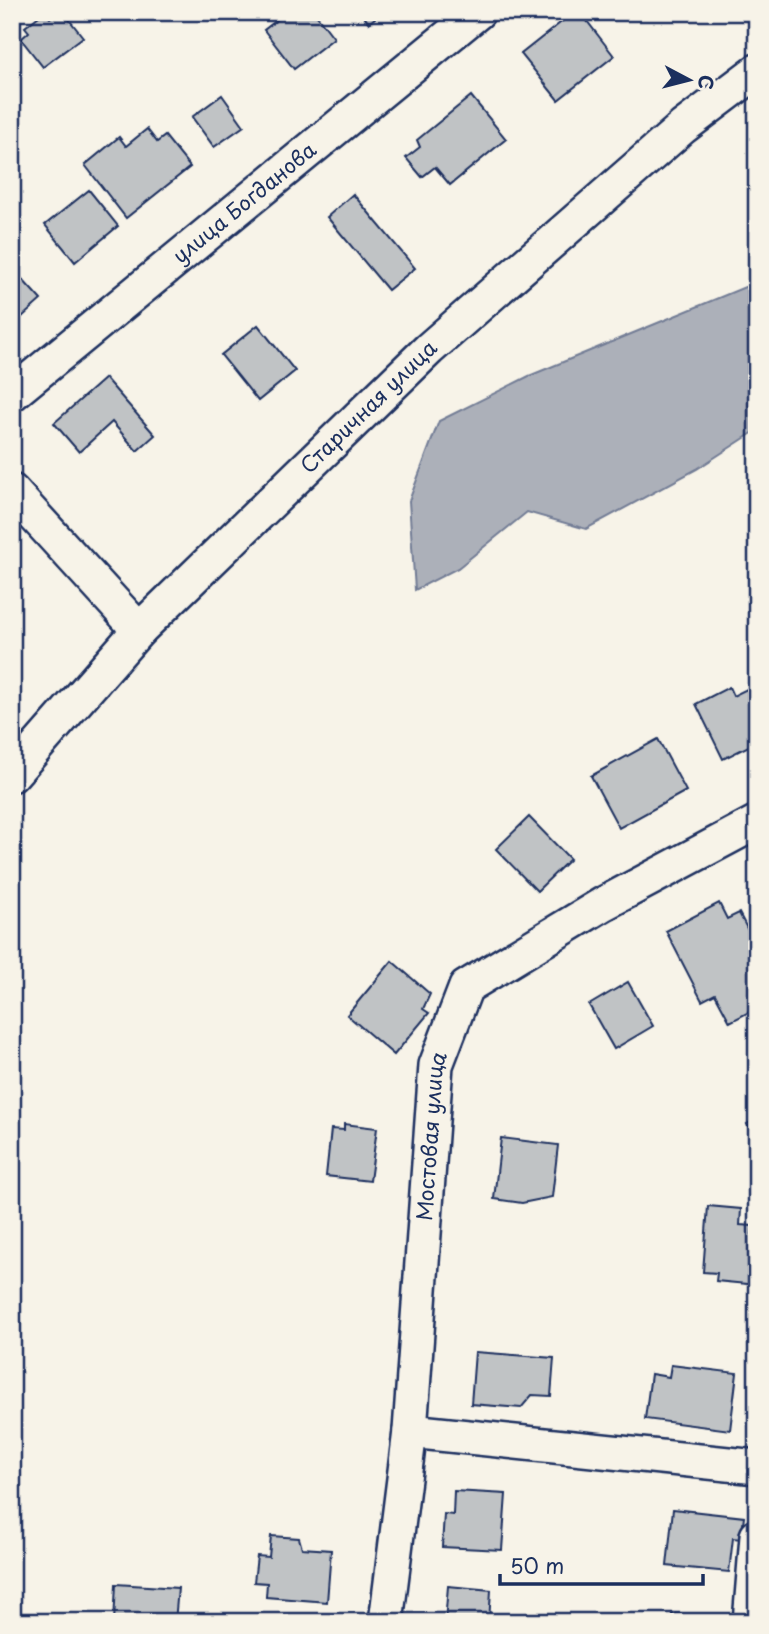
<svg xmlns="http://www.w3.org/2000/svg" width="769" height="1634" font-family="'Playpen Sans',sans-serif">
<style>
.water{fill:#acb0b9;stroke:#727c95;stroke-width:2}
.building{fill:#c0c3c5;stroke:#1b2f5e;stroke-width:2}
.lines{fill:none;stroke-linecap:round;stroke-linejoin:round}
.minor-casing{stroke:#1b2f5e;stroke-width:38}
.minor{stroke:#f7f3e8;stroke-width:33}
.labels{text-anchor:middle;stroke-width:5;stroke-linejoin:round;paint-order:stroke}
.street-label{font-size:21px;fill:#1b2f5e;stroke:#f7f3e8}
</style>
<rect width="100%" height="100%" fill="#f7f3e8"/>
<filter id="ink" filterUnits="userSpaceOnUse"><feTurbulence type="fractalNoise" baseFrequency=".0143" numOctaves="2"/><feDisplacementMap in="SourceGraphic" scale="14" xChannelSelector="R" yChannelSelector="G"/><feConvolveMatrix kernelMatrix="1 2 1 2 8 2 1 2 1" color-interpolation-filters="sRGB"/></filter>
<g filter="url(#ink)">
<path class="water" d="M757,282V430L697,469L586,529L527,512L458,568L415,590L409,501L439,421L529,376Z"/>
<g class="building">
<path d="M44,12L50,18L57,12H63L83,37L43,67L21,39L29,32L25,27Z"/>
<path d="M287,12H314L334,38L294,69L264,30Z"/>
<path d="M360,12H382L369,23Z"/>
<path d="M574,12H580L614,56L558,100L521,54Z"/>
<path d="M222,95L244,126L214,147L192,117Z"/>
<path d="M471,96L506,139L450,185L435,167L422,177L406,158L420,147L417,140Z"/>
<path d="M147,129L157,142L165,136L190,167L126,218L85,165L119,137L126,146Z"/>
<path d="M89,190L118,226L75,262L45,225Z"/>
<path d="M353,194L415,268L388,290L327,217Z"/>
<path d="M12,268L41,300L12,326Z"/>
<path d="M258,325L295,371L258,401L221,355Z"/>
<path d="M105,378L155,435L137,451L112,422L79,452L54,423Z"/>
<path d="M757,684V742L723,759L696,704L729,687L733,696Z"/>
<path d="M658,739L686,791L619,828L591,776Z"/>
<path d="M529,817L570,859L537,891L496,849Z"/>
<path d="M719,903L727,919L739,913L752,938H757V1008L730,1022L715,994L702,1001L666,931Z"/>
<path d="M392,961L430,994L423,1009L429,1013L394,1055L347,1015Z"/>
<path d="M628,982L653,1026L614,1049L589,1005Z"/>
<path d="M757,1118V1140L747,1124Z"/>
<path d="M344,1124L377,1128L370,1181L326,1176L331,1129L344,1130Z"/>
<path d="M501,1138L558,1145L552,1197L522,1203L494,1199Z"/>
<path d="M708,1206L741,1209L740,1225L753,1226L752,1234H757V1285L716,1281L717,1273L703,1272Z"/>
<path d="M475,1352L554,1358L551,1396L532,1395L521,1408L471,1404Z"/>
<path d="M671,1365L737,1373L730,1430L645,1419L651,1374L669,1377Z"/>
<path d="M454,1491L506,1494L502,1550L442,1547L444,1514L453,1515Z"/>
<path d="M673,1509L744,1517L741,1539L733,1538L729,1572L667,1566Z"/>
<path d="M271,1536L299,1538L302,1548L331,1550L327,1602L266,1597L267,1583L254,1582L257,1556L269,1557Z"/>
<path d="M116,1584L178,1588L175,1622H114Z"/>
<path d="M448,1586L491,1590L489,1622H445Z"/>
<path d="M672,1614L720,1617V1622H671Z"/>
</g>
<g class="lines">
<g class="minor-casing">
<g id="minor">
<path id="s1" d="M12,394L478,12"/>
<path d="M12,491L139,630"/>
<path id="s2" d="M12,775L139,630L429,349L683,127L757,71"/>
<path d="M410,1431L757,1467"/>
<path id="s3" d="M386,1622L410,1431L436,1065L466,987L603,904L757,822"/>
<path d="M750,1622L757,1536"/>
</g>
</g>
<use href="#minor" class="minor"/>
</g>
</g>
<g class="labels">
<g class="street-label">
<text dy="7" stroke="none"><textPath href="#s1" startOffset="301">улица Богданова</textPath></text>
<text dy="7" stroke="none"><textPath href="#s2" startOffset="513">Старичная улица</textPath></text>
<text dy="7" stroke="none"><textPath href="#s3" startOffset="488">Мостовая улица</textPath></text>
</g>
</g>
<rect width="769" height="1634" fill="none" stroke="#f7f3e8" stroke-width="42"/>
<rect x="21" y="21" width="727" height="1592" fill="none" stroke="#1b2f5e" stroke-width="2.5" filter="url(#ink)"/>
<g transform="translate(689 80) rotate(97)" stroke="#f7f3e8" stroke-width="5" paint-order="stroke">
<path d="M0-5L12 26L0 18L-12 26Z" fill="#1b2f5e"/>
<text y="-10" font-size="19" font-weight="bold" text-anchor="middle" fill="#1b2f5e">С</text>
</g>
<path d="M500 1574v10h203v-10" fill="none" stroke="#1b2f5e" stroke-width="3.5"/>
<text x="510" y="1574" font-size="21" fill="#1b2f5e" stroke="#f7f3e8" stroke-width="5" paint-order="stroke">50 m</text>
</svg>
